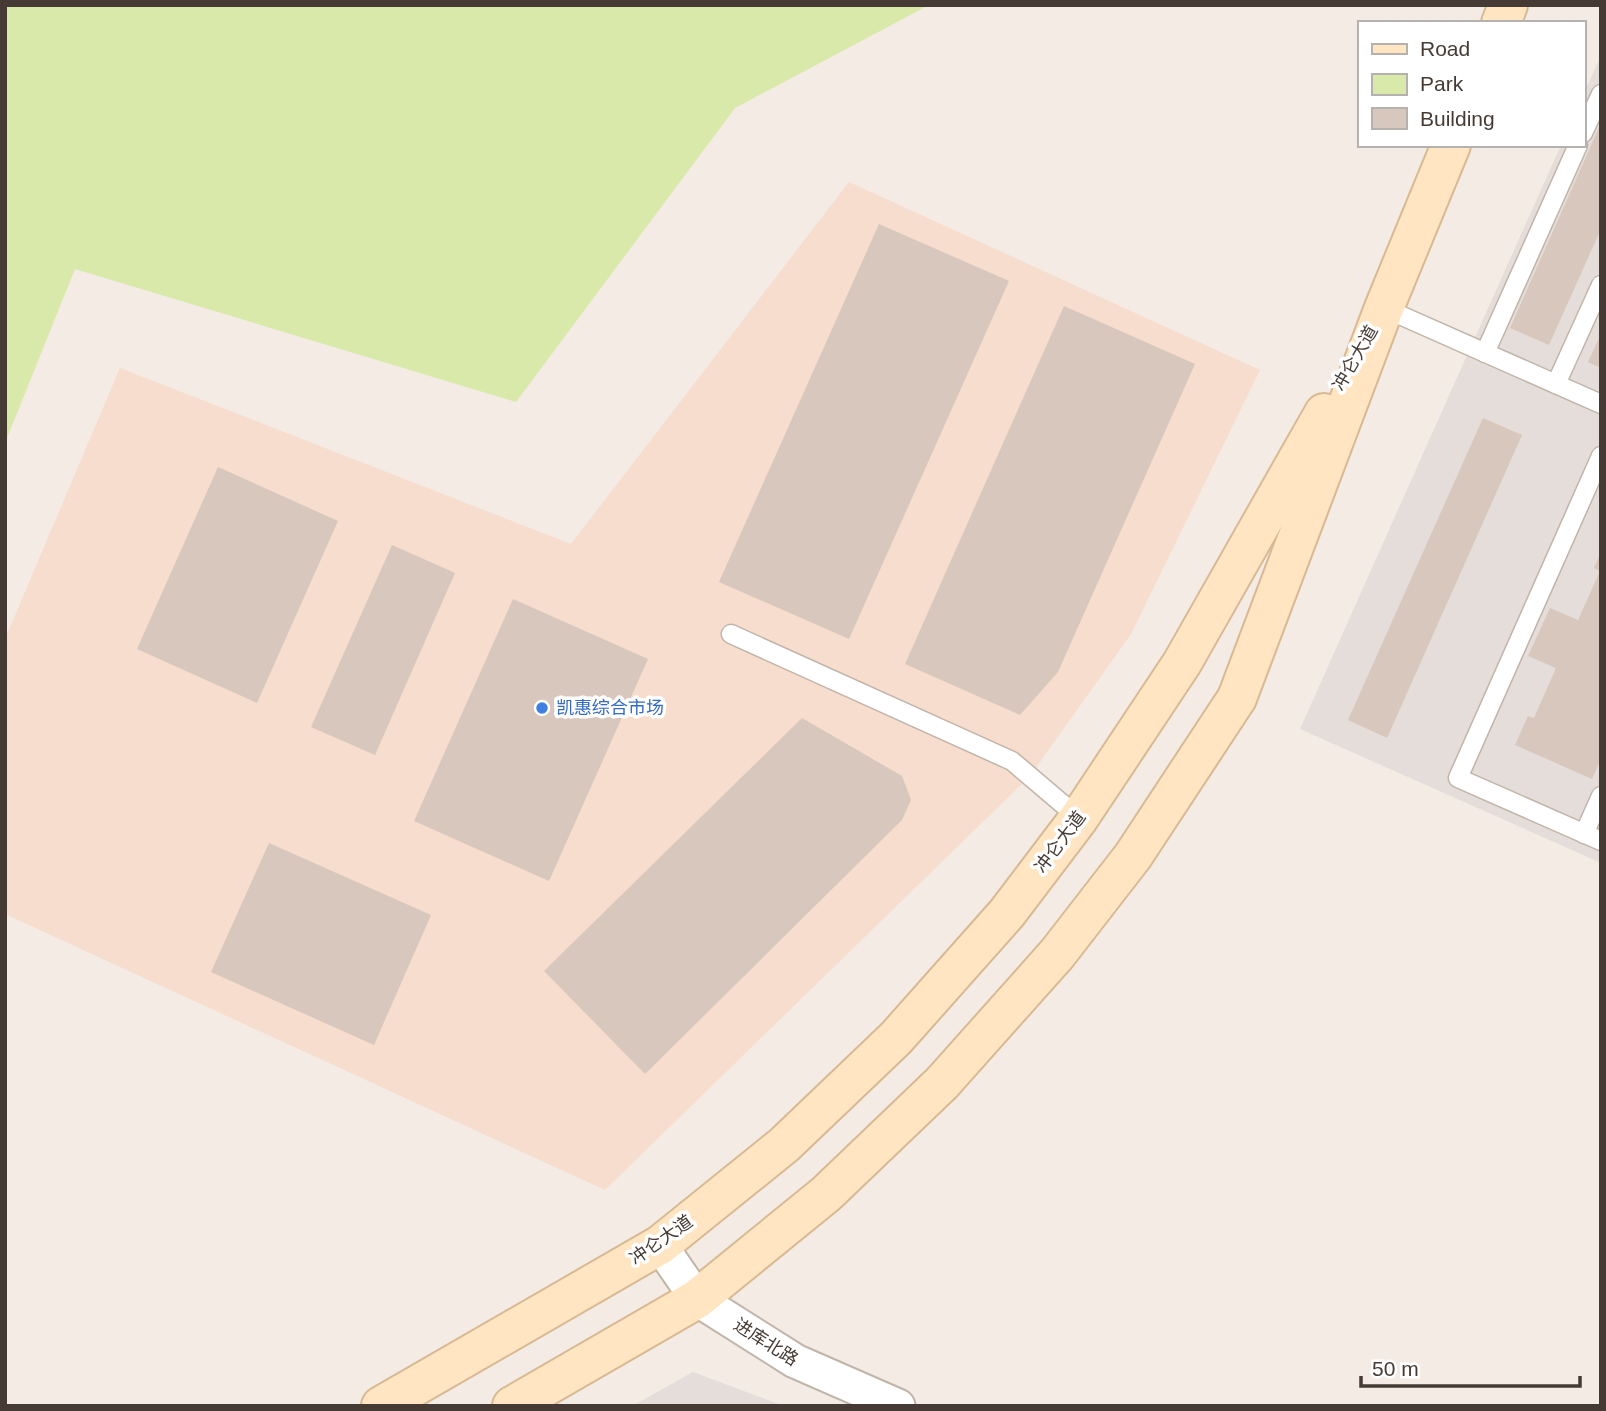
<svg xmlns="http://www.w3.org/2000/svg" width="1606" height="1411" font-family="Helvetica,'Noto Sans SC',sans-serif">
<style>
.commercial{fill:#f6ddcd}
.industrial{fill:#e5ddd9}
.green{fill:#d9e9aa}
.building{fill:#d8c7bc}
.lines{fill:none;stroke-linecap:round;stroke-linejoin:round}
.service-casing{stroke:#c1b4a9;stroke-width:21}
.minor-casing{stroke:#c1b4a9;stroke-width:37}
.secondary-casing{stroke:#d8b993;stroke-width:42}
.service{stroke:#fff;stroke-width:18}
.minor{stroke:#fff;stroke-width:33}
.secondary{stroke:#ffe5c2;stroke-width:38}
.shop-dot{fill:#3f7fe0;stroke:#fff;stroke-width:2.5}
.labels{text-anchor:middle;stroke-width:7;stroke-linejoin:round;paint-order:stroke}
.street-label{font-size:18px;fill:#453b34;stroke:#fff}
.shop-label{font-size:18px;fill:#366cbe;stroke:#fff;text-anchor:start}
</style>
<rect width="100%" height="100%" fill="#f3ebe4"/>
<path class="commercial" d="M849,182L1260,370L1131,634L1030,776L605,1190L5,914V639L120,368L571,544Z"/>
<g class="industrial">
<path d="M1601,56V863L1300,729L1561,145H1583V95Z"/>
<path d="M693,1372L784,1406H632Z"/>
</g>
<path class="green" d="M5,5H929L735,108L516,402L75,269L5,443Z"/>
<g class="building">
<path d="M1601,123V229L1549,345L1510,328Z"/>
<path d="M879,224L1009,281L849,639L719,582Z"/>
<path d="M1064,306L1195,364L1058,672L1020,715L905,664Z"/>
<path d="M1601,334V368L1588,362Z"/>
<path d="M1483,418L1522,435L1387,738L1348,720Z"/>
<path d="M218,467L338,521L257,703L137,649Z"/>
<path d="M392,545L455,573L375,755L311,727Z"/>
<path d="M1601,552V759L1592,779L1515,745L1528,716L1534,718L1556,668L1528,656L1550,608L1578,620L1600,571L1594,568Z"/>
<path d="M513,599L648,659L549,881L414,821Z"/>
<path d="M802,718L902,776L911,800L902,820L645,1074L544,971Z"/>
<path d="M269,843L431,915L374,1045L211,972Z"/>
</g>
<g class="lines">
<g class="service-casing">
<g id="service">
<path d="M1583,133L1601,94"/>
<path d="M1384,308L1601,404"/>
<path d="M1485,353L1578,145"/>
<path d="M1556,384L1601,285"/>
<path d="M1601,456L1458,778L1601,841"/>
<path d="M731,634L1012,761L1079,818"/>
<path d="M1584,834L1601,796"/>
</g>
</g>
<g class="minor-casing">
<path id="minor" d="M660,1245L697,1299L795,1361L898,1406"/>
</g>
<g class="secondary-casing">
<g id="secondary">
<path d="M1501,23L1508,5"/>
<path d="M381,1406L660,1245L784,1145L896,1038L1007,913L1079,818L1182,663L1324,413"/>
<path d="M512,1406L697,1299L826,1194L942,1083L1057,954L1133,856L1237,698L1384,308L1451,145"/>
</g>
</g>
<use href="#service" class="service"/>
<use href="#minor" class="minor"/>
<use href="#secondary" class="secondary"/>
</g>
<circle class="shop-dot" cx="542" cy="708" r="7"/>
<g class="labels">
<g class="street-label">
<text transform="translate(1355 358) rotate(-60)" y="6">冲仑大道</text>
<text transform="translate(1060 842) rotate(-53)" y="6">冲仑大道</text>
<text transform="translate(661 1240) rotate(-35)" y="6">冲仑大道</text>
<text transform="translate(766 1342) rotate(32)" y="6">进库北路</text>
</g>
<g class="shop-label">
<text x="556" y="714">凯惠综合市场</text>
</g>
</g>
<rect width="1606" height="1411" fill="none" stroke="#453b34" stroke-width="14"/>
<rect x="1358" y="21" width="228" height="126" fill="#ffffff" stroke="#b5b1ae" stroke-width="2"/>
<rect x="1372" y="44" width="35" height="10" fill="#ffe5c2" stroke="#b5b1ae" stroke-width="2"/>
<text x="1420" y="56" font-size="21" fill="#453b34">Road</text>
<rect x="1372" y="74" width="35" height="21" fill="#d9e9aa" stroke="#b5b1ae" stroke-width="2"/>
<text x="1420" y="91" font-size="21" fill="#453b34">Park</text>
<rect x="1372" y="108" width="35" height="21" fill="#d8c7bc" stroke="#b5b1ae" stroke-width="2"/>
<text x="1420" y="126" font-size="21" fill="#453b34">Building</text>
<path d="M1361 1376v10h219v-10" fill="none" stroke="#453b34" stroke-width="3.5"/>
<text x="1372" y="1376" font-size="21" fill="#453b34" stroke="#ffffff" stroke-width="5" paint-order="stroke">50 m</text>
</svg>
